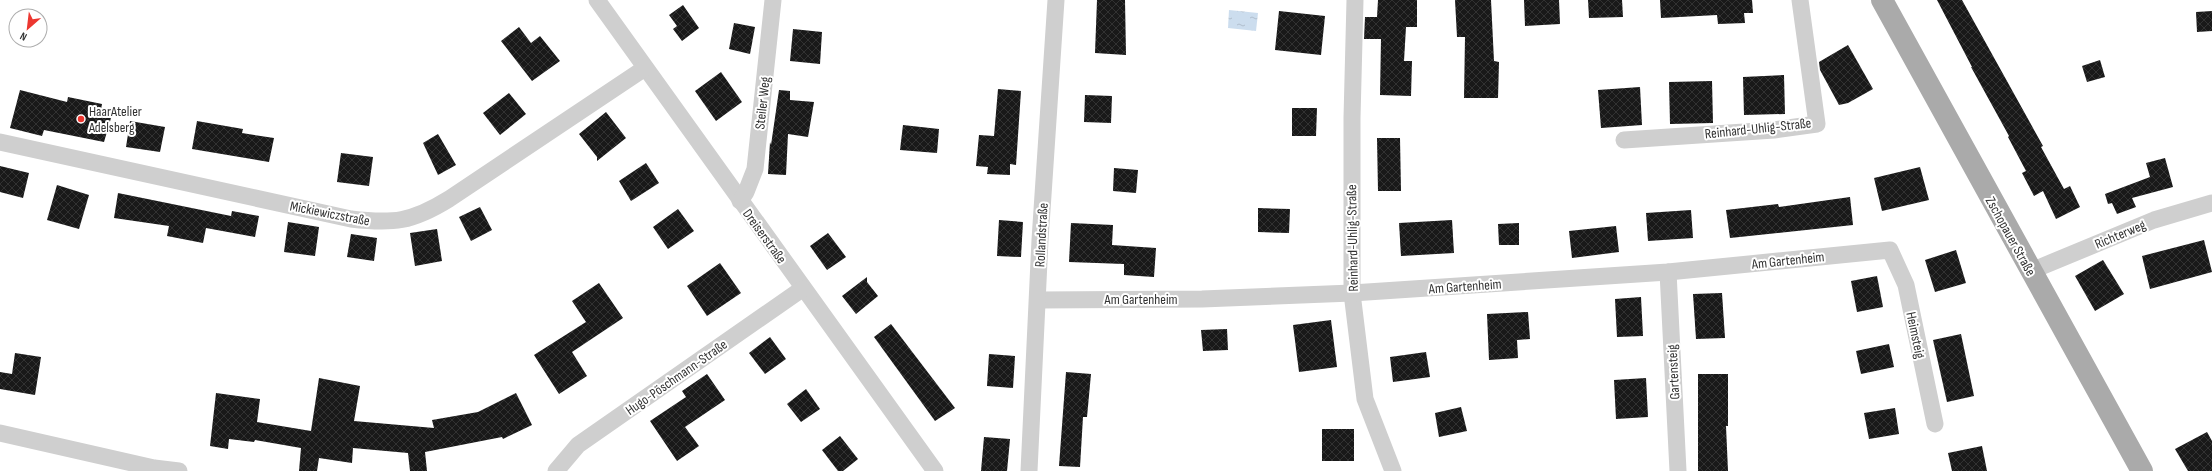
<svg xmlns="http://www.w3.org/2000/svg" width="2212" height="471" font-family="'Sofia Sans Condensed',sans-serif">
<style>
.water{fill:url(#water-ripples)}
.building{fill:url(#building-cross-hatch)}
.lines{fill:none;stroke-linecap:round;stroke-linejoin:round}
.street{stroke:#cfcfcf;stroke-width:17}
.primary{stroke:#aaa;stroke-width:22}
.poi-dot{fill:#ec3730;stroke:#fff;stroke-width:1.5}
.labels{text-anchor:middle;stroke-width:4;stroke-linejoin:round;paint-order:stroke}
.street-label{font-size:14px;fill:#323232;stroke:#fff}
.poi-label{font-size:14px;fill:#323232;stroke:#fff;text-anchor:start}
</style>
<defs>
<pattern id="water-ripples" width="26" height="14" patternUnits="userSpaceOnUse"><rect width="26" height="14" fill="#cde"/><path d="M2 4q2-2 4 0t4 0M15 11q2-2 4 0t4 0" fill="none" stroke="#b0becd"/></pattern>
<pattern id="building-cross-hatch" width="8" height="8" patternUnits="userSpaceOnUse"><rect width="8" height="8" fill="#191919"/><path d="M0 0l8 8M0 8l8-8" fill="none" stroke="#323232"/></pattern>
</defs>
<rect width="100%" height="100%" fill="#fff"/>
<path class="water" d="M1229,10L1258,13L1256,31L1228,28Z"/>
<g class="building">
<path d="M1097,0H1125L1126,55L1095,53Z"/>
<path d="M1378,0H1417V27H1406L1404,61H1412L1411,96L1380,95L1381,39H1364L1365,17H1377Z"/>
<path d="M1455,0H1491L1494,61L1499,62L1498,98H1464L1465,37H1457Z"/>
<path d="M1524,0H1559L1560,24L1525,26Z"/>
<path d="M1588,0H1622L1623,17L1589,18Z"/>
<path d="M1660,0H1752L1753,13H1744L1745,23L1718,24L1717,15L1661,18Z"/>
<path d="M1937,0H1962L2043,146L2041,147L2064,189L2070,186L2080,207L2056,219L2043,191L2034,196L2022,173L2026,171L2008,137L2009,136L1971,67H1972Z"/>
<path d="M683,5L699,28L682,41L673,29L677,26L669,15Z"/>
<path d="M1279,11L1325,16L1321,55L1275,50Z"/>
<path d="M2212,11V31L2197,32L2196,12Z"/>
<path d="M734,23L755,27L750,54L729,49Z"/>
<path d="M519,27L531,43L540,36L560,61L532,81L501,41Z"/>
<path d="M793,29L822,32L820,64L790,61Z"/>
<path d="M1848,45L1873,89L1848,103L1839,105L1820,70L1819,62Z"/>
<path d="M2100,60L2105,77L2087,82L2082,66Z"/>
<path d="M721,72L742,102L716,121L695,91Z"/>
<path d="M1784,75L1785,114L1744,115L1743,77Z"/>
<path d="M1712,81L1713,123L1670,124L1669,82Z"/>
<path d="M1640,87L1642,125L1601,128L1598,90Z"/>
<path d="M998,89L1021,91L1016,165L1010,164V175L987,174L988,167L976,166L979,135L994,136Z"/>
<path d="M20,90L67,102L68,97L102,104L100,116L111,118L104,142L44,130L42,136L10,128Z"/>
<path d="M779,90L790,91V100L814,102L808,137L788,134L786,175L768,174L770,142L771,145Z"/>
<path d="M509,93L526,114L500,135L483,113Z"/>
<path d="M1085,95L1112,96L1111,123L1084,122Z"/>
<path d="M1292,108H1317L1316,136H1292Z"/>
<path d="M606,112L626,138L597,161V157L579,134Z"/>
<path d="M130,121L165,127L160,152L126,147Z"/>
<path d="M197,121L243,129L242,133L274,138L269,162L192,149Z"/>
<path d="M903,125L939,129L937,153L900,150Z"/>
<path d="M438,134L456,165L438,175L423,143Z"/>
<path d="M1377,138H1400L1401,191H1378Z"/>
<path d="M341,153L373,157L369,186L337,182Z"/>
<path d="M2165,158L2173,187L2132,198L2136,207L2117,214L2112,203L2108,204L2105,194L2150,177L2146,163Z"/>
<path d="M646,163L659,183L631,201L619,181Z"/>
<path d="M0,166L29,173L23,198L0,192Z"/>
<path d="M1920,167L1929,200L1882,211L1874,178Z"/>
<path d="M1114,168L1138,170L1136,193L1113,191Z"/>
<path d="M57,185L89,195L79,229L47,220Z"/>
<path d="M118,193L231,216L232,211L259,216L255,237L206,228L203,243L167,236L169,226L114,218Z"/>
<path d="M1850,197L1853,225L1730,238L1726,210L1778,204L1779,207Z"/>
<path d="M480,207L492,230L471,241L459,217Z"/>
<path d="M1258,208L1290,209L1289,233L1258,232Z"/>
<path d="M678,209L694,231L668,249L653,227Z"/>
<path d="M1691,210L1693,238L1648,241L1646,213Z"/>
<path d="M999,220L1023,222L1021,257L997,256Z"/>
<path d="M1452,220L1454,253L1401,256L1399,223Z"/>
<path d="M288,222L319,227L315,256L284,252Z"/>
<path d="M1071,223L1113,225L1112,245L1156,248L1154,277L1124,275V264L1069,262Z"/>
<path d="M1519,223V245H1499L1498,224Z"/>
<path d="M1616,226L1619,252L1572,258L1569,231Z"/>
<path d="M437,229L442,261L415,266L410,233Z"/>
<path d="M828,233L846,257L827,270L810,246Z"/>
<path d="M351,234L377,238L374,261L347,257Z"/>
<path d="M2204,240L2212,272L2150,289L2142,256Z"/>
<path d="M1956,250L1966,283L1935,292L1925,260Z"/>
<path d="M2103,260L2124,294L2095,311L2075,276Z"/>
<path d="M720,263L741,293L707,316L687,286Z"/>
<path d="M1877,276L1883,307L1857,312L1851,281Z"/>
<path d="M867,277V282L878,296L856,314L842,296Z"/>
<path d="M599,283L623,318L572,352L587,376L559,394L534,355L586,322L572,301Z"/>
<path d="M1722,293L1725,338L1696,339L1693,294Z"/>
<path d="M1641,297L1643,336L1617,337L1615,299Z"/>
<path d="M1528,312L1530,339L1517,340L1518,358L1489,360L1487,314Z"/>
<path d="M1331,320L1337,367L1299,372L1293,325Z"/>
<path d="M891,324L955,408L935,421L874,337Z"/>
<path d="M1227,329L1228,350L1203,351L1201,330Z"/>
<path d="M1961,334L1974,396L1947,402L1933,340Z"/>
<path d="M770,337L786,359L765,374L749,353Z"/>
<path d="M1889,344L1894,367L1861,374L1856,351Z"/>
<path d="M1426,352L1430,377L1393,382L1390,357Z"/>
<path d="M15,353L41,357L35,395L0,389V372L12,374Z"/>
<path d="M989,354L1015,356L1013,388L987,386Z"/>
<path d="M1066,372L1091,374L1087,417H1083L1080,467L1059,466Z"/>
<path d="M707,374L725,400L685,427L699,446L677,461L650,421L686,397L682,391Z"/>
<path d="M1698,374H1728V426H1726L1728,471H1698Z"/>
<path d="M319,378L360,386L354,421L434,428L432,420L478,412L516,393L532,425L503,439L502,437L425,452L427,471H410L408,453L353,448L352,463L319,458L317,471H299L301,448L255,440L254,442L229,439L228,449L210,446L216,393L260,399L257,422L311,431Z"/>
<path d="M1646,378L1648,417L1616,419L1614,380Z"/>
<path d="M806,389L820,409L801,422L787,404Z"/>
<path d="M1461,407L1467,431L1439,437L1435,413Z"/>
<path d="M1895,408L1899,434L1869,439L1864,413Z"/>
<rect x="1322" y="429" width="32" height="32"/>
<path d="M2207,432L2212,441V471H2188L2175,449Z"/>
<path d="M840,436L858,459L843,471H838L822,450Z"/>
<path d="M984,437L1010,439L1007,471H981Z"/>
<path d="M1982,446L1987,471H1952L1948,453Z"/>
</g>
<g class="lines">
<g class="street">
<path d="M597,0L935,471"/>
<path d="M1355,0L1352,118V293L1365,399L1393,471"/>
<path d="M1624,140L1774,130L1817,124L1800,0"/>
<path d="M0,142L351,219C393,224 412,222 449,199L645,68"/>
<path d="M740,201L746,192L755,169L773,0"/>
<path d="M2031,271L2154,220L2212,203"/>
<path d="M1668,272L1678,471"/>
<path d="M1039,300L1202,299L1352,293L1668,272L1890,250L1906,285L1935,424"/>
<path d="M0,433L154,468L179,471"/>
<path d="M556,471L578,445L802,289"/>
<path d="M1029,471L1040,240L1056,0"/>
</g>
<path class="primary" d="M1882,0L2142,471"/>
</g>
<circle class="poi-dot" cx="81" cy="119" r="4"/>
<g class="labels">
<g class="street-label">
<text transform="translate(762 103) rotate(-84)" y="5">Steiler Weg</text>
<text transform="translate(1758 128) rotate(-6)" y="5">Reinhard-Uhlig-Straße</text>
<text transform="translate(330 213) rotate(11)" y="5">Mickiewiczstraße</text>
<text transform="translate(2120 234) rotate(-23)" y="5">Richterweg</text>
<text transform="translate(1041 235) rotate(-87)" y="5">Rollandstraße</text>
<text transform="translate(765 236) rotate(54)" y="5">Dreiserstraße</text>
<text transform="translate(2011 236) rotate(61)" y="5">Zschopauer Straße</text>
<text transform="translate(1352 238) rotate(-91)" y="5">Reinhard-Uhlig-Straße</text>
<text transform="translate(1788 260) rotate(-6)" y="5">Am Gartenheim</text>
<text transform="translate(1465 286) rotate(-4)" y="5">Am Gartenheim</text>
<text x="1141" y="304">Am Gartenheim</text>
<text transform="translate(1916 335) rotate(78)" y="5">Heimsteig</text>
<text transform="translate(1673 372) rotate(-93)" y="5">Gartensteig</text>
<text transform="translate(676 377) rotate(-35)" y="5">Hugo-Pöschmann-Straße</text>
</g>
<g class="poi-label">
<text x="89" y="116">HaarAtelier<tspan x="89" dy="16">Adelsberg</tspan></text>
</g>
</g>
<g transform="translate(28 28) rotate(208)"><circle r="19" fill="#ffffff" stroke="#adadad"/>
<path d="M0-3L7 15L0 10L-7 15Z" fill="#ec3730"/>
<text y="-6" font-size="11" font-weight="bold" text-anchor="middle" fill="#323232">N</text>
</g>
</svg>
